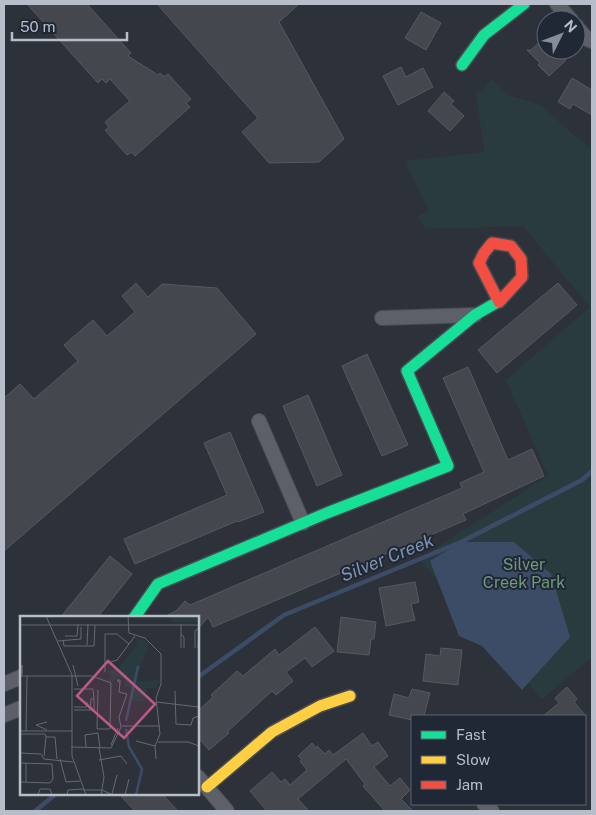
<svg xmlns="http://www.w3.org/2000/svg" width="596" height="815" viewBox="0 0 596 815" font-family="'Public Sans',sans-serif">
<style>
.green{fill:#2a3b40}
.water{fill:#3d4c66}
.lines{fill:none;stroke-linecap:round;stroke-linejoin:round}
.stream{stroke:#3d4c66;stroke-width:4.5}
.building{fill:#44474e;stroke:#555961}
.street-casing{stroke:#494c52;stroke-width:16}
.fast-casing{stroke:#494c52;stroke-width:14}
.slow-casing{stroke:#494c52;stroke-width:14}
.jam-casing{stroke:#494c52;stroke-width:14}
.street{stroke:#5d6068;stroke-width:14}
.fast{stroke:#16e098;stroke-width:11}
.slow{stroke:#ffcf43;stroke-width:11}
.jam{stroke:#f24e42;stroke-width:11}
.labels{text-anchor:middle;stroke-width:4;stroke-linejoin:round;paint-order:stroke}
.park-label{font-size:16px;fill:#709a7b;stroke:#202735}
.water-label{font-size:18px;font-style:italic;fill:#8092b0;stroke:#202735}
.inset-river{fill:none;stroke:#3d4c66;stroke-width:2.5}
.inset-road{fill:none;stroke:#646974;stroke-width:1}
.view{fill:#be5a87;fill-opacity:0.15;stroke:#be5a87;stroke-width:2.5}
.inset-edge{fill:none;stroke:#b7beca;stroke-width:2.5}
</style>
<rect width="100%" height="100%" fill="#2d313a"/>
<!-- green -->
<path class="green" d="M 492,79 L 508,95 L 541,105 L 578,139 L 592,149 L 592,657 L 542,699 L 419,559 L 548,476 L 506,380 L 590,307 L 523,226 L 426,229 L 417,217 L 429,210 L 405,161 L 484,152 L 476,92 L 482,91 Z"/>
<!-- water -->
<path class="water" d="M 461,542 L 514,542 L 551,574 L 570,637 L 522,690 L 482,646 L 459,636 L 430,561 Z"/>
<g class="lines">
<!-- stream -->
<path class="stream" d="M 198,677 L 284,615 L 461,542 L 582,480 L 592,471
M 35,811 L 56,794"/>
</g>
<!-- building -->
<path class="building" d="M 27,4 L 87,4 L 131,53 L 128,56 L 158,75 L 160,73 L 164,77 L 168,74 L 191,99 L 186,103 L 190,107 L 135,156 L 132,152 L 127,155 L 105,130 L 109,127 L 105,122 L 130,101 L 110,79 L 106,83 L 102,79 L 98,83 Z
M 157,4 L 299,4 L 279,22 L 344,139 L 319,162 L 269,163 L 242,132 L 258,118 Z
M 421,12 L 441,23 L 426,50 L 405,38 Z
M 546,36 L 546,50 L 556,50 L 566,60 L 549,76 L 538,65 L 540,63 L 527,50 L 531,50 Z
M 401,67 L 406,77 L 423,68 L 433,87 L 398,105 L 383,76 Z
M 572,78 L 592,90 L 592,115 L 573,104 L 570,109 L 558,102 Z
M 444,92 L 454,101 L 451,104 L 464,116 L 450,131 L 428,111 Z
M 136,283 L 148,297 L 162,284 L 217,288 L 256,334 L 4,551 L 4,398 L 20,384 L 34,399 L 78,361 L 64,345 L 93,320 L 107,336 L 135,312 L 122,296 Z
M 558,283 L 577,305 L 497,373 L 478,350 Z
M 367,354 L 408,445 L 382,456 L 342,366 Z
M 468,367 L 508,460 L 532,449 L 544,476 L 463,514 L 466,520 L 213,627 L 208,617 L 198,629 L 198,618 L 162,618 L 176,611 L 185,601 L 190,605 L 462,488 L 460,483 L 484,472 L 443,378 Z
M 308,395 L 342,475 L 317,486 L 283,406 Z
M 230,432 L 264,512 L 238,522 L 237,521 L 135,564 L 124,539 L 227,495 L 204,443 Z
M 110,556 L 132,574 L 97,618 L 60,618 Z
M 415,582 L 419,602 L 411,604 L 415,620 L 386,626 L 379,588 Z
M 341,617 L 376,622 L 374,639 L 371,639 L 369,655 L 337,652 Z
M 315,627 L 334,651 L 312,667 L 305,658 L 286,672 L 293,681 L 276,695 L 272,691 L 227,732 L 229,733 L 209,750 L 198,737 L 198,711 L 213,697 L 211,695 L 237,671 L 243,676 L 275,649 L 279,655 Z
M 441,648 L 462,650 L 458,685 L 423,681 L 426,654 L 440,656 Z
M 567,687 L 577,699 L 574,702 L 586,716 L 543,716 L 559,703 L 555,698 Z
M 412,689 L 430,693 L 424,716 L 412,716 L 412,720 L 389,715 L 394,694 L 409,698 Z
M 363,733 L 372,746 L 378,742 L 388,756 L 374,767 L 390,786 L 400,778 L 410,790 L 401,799 L 413,811 L 385,811 L 363,786 L 365,784 L 346,759 L 298,799 L 309,811 L 267,811 L 250,791 L 272,772 L 281,782 L 285,779 L 290,785 L 307,770 L 300,761 L 302,759 L 298,756 L 312,743 L 316,748 L 317,746 L 325,754 L 329,750 L 333,755 Z
M 119,794 L 162,794 L 178,811 L 135,811 Z"/>
<g class="lines">
<defs>
<path id="street" d="M 557,4 L 571,20
M 576,26 L 587,39 L 592,41
M 382,318 L 475,315
M 259,421 L 303,523
M 4,684 L 21,677
M 4,715 L 21,708
M 198,777 L 227,811
M 484,804 L 492,811"/>
<path id="fast" d="M 462,65 L 484,35 L 524,4
M 134,618 L 158,584 L 327,513 L 448,466 L 407,371 L 475,315 L 501,300"/>
<path id="slow" d="M 207,787 L 272,732 L 320,706 L 350,696"/>
<path id="jam" d="M 499,302 L 479,263 L 484,253 L 492,243 L 511,246 L 521,259 L 522,277 L 501,300"/>
</defs>
<!-- street casing -->
<use href="#street" class="street-casing"/>
<!-- fast casing -->
<use href="#fast" class="fast-casing"/>
<!-- slow casing -->
<use href="#slow" class="slow-casing"/>
<!-- jam casing -->
<use href="#jam" class="jam-casing"/>
<!-- street -->
<use href="#street" class="street"/>
<!-- fast -->
<use href="#fast" class="fast"/>
<!-- slow -->
<use href="#slow" class="slow"/>
<!-- jam -->
<use href="#jam" class="jam"/>
</g>
<g class="labels">
<!-- park labels -->
<g class="park-label">
<text x="524" y="570">Silver<tspan x="524" dy="18">Creek Park</tspan></text>
</g>
<!-- water labels -->
<g class="water-label">
<text transform="translate(387 558) rotate(-22)" y="6">Silver Creek</text>
</g>
</g>
<!-- overview -->
<g transform="translate(20 616)">
<rect width="179" height="179" fill="#2d313a"/>
<path d="M 150,0 L 179,0 L 179,6 L 152,6 ZM 117,21 L 129,27 L 118,58 L 119,66 L 140,63 L 137,72 L 126,72 L 126,85 L 111,85 L 113,73 L 105,70 L 105,62 L 97,61 L 92,67 L 87,65 L 91,60 L 87,55 L 99,52 L 117,29 Z" fill="#2a3b40"/>
<path class="inset-river" d="M 106,105 L 118,50M 106,113 L 109,131 L 122,153 L 116,179"/>
<path class="inset-road" d="M 26,0 L 52,59 L 52,140 L 66,179M 108,0 L 109,17 L 125,22 L 141,38 L 141,68 L 136,82 L 140,118 L 135,130 L 136,143M 0,9 L 179,9M 161,18 L 164,21 L 164,32M 45,20 L 57,20 L 58,8M 43,24 L 44,30 L 74,30 L 75,9M 38,25 L 61,23 L 61,11M 67,29 L 68,8M 161,32 L 161,8M 175,32 L 175,15 L 179,12M 178,32 L 179,9M 84,48 L 97,44 L 115,20M 53,49 L 58,70M 85,56 L 85,18 L 97,18 L 109,28M 2,58 L 2,49 L 2,60M 0,60 L 72,60 L 91,67 L 90,113 L 77,113 L 78,74M 100,67 L 97,64 L 100,64 L 100,67 L 99,76 L 107,78 L 99,101 L 101,111M 54,73 L 73,73 L 74,83M 155,75 L 156,108 L 171,109 L 173,102 L 179,100M 136,86 L 179,91M 54,91 L 67,91 L 67,86M 54,94 L 72,94M 70,94 L 71,83 L 74,83 L 74,94M 102,110 L 140,110M 27,114 L 16,109 L 27,106M 0,115 L 52,115M 6,115 L 7,60M 0,118 L 25,118 L 26,121M 116,125 L 135,130M 138,126 L 168,126 L 179,130M 91,129 L 98,112M 51,131 L 91,132 L 101,111M 66,131 L 65,119 L 78,117 L 80,132M 79,132 L 84,161 L 81,179M 0,137 L 21,138 L 24,143 L 53,146M 24,140 L 26,121 L 35,121 L 37,143M 40,143 L 46,166 L 60,165M 79,144 L 101,140 L 107,148M 0,147 L 32,148 L 33,163 L 30,167 L 0,166M 6,166 L 6,147M 63,174 L 82,174 L 93,179M 92,178 L 97,159M 18,179 L 20,173 L 30,173 L 32,179M 47,179 L 48,174 L 63,173M 105,179 L 109,163"/>
<path class="view" d="M 88,45 L 135,88 L 104,122 L 57,80 Z"/>
<rect width="179" height="179" class="inset-edge"/>
</g>
<!-- border -->
<rect width="596" height="815" fill="none" stroke="#b7beca" stroke-width="10"/>
<!-- legend -->
<rect x="411" y="715" width="175" height="90" fill="#202735" stroke="#5c6371"/>
<rect x="421" y="731" width="25" height="8" fill="#16e098" stroke="#5c6371"/>
<text x="456" y="740" font-size="15" fill="#b7beca">Fast</text>
<rect x="421" y="756" width="25" height="8" fill="#ffcf43" stroke="#5c6371"/>
<text x="456" y="765" font-size="15" fill="#b7beca">Slow</text>
<rect x="421" y="781" width="25" height="8" fill="#f24e42" stroke="#5c6371"/>
<text x="456" y="790" font-size="15" fill="#b7beca">Jam</text>
<!-- north arrow -->
<g transform="translate(561 35) rotate(48)"><circle r="24" fill="#202735" stroke="#5c6371"/>
<path d="M0-4L9 19L0 12L-9 19Z" fill="#878d98"/>
<text y="-8" font-size="14" font-weight="bold" text-anchor="middle" fill="#b7beca">N</text>
</g>
<!-- scale -->
<path d="M12 32v8h115v-8" fill="none" stroke="#b7beca" stroke-width="2.5"/>
<text x="20" y="32" font-size="15" fill="#b7beca" stroke="#202735" stroke-width="4" paint-order="stroke">50 m</text>
</svg>
